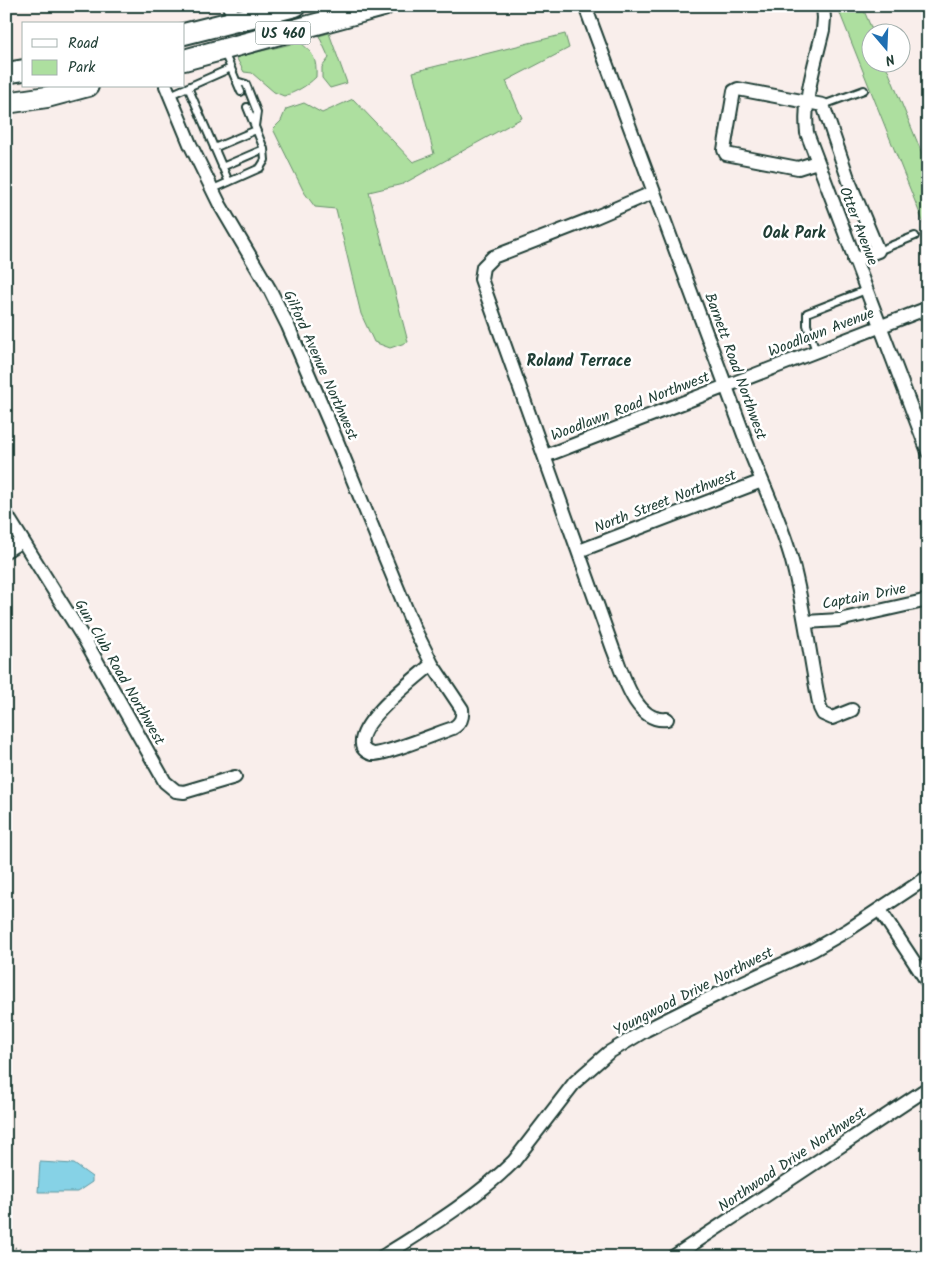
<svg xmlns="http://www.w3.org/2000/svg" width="934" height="1263" viewBox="0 0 934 1263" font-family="Kalam,sans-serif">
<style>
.green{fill:#addf9f;stroke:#668e6a}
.water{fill:#86d2e6;stroke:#5d969f}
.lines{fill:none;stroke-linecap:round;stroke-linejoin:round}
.lane-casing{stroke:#1f3d34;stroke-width:10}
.street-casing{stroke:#1f3d34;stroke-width:16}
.primary-casing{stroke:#1f3d34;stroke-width:24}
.path{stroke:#1f3d34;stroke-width:2;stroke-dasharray:1 4;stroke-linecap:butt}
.lane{stroke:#fff;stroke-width:6}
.street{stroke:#fff;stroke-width:12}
.primary{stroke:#fff;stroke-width:20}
.labels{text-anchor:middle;stroke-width:5;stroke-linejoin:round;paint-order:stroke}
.shield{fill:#fff;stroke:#627771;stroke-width:1}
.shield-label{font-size:14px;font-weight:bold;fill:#1f3d34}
.street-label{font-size:15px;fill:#1f3d34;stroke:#fff}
.neighbourhood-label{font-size:16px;font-weight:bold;fill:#1f3d34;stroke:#fff}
</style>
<rect width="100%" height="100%" fill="#f9eeeb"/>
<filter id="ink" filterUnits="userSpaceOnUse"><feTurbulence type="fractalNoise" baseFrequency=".02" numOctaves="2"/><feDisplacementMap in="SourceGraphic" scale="10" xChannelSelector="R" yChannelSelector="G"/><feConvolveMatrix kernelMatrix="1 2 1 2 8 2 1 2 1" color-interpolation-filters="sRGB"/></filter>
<g filter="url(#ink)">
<!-- green -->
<path class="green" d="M 837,6 L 862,6 L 873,32 L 872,32 L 872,62 L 885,63 L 928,168 L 928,234 Z
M 329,33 L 347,83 L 330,88 L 322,78 L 322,67 L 329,58 L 319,36 Z
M 565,34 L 569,48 L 506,81 L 522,118 L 403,184 L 369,192 L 408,342 L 390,348 L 374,342 L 361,314 L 336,209 L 315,207 L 304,192 L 273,129 L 281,121 L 286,109 L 304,103 L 322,113 L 353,99 L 413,162 L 434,154 L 413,72 Z
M 300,42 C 313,53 317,59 316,77 C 307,86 296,92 284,96 L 274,92 L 252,73 L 244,72 L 236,57 Z"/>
<!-- water -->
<path class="water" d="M 40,1162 L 74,1164 L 92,1177 L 92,1182 L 77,1192 L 38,1192 Z"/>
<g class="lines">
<defs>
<path id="lane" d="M 224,52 L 241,92
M 236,81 L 246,84 L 257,112 L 255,126
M 188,87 L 229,182
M 170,95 L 231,68
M 823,105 L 864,90
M 214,148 L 256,130
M 222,167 L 264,149
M 213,189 L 260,168 L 265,160 L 264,149 L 247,107
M 878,251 L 915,236
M 816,351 L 807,325 L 807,313 L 866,290"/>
<path id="street" d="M 229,6 L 235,21
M 585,6 L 751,454 C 765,489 782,524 792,561 C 805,610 810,659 820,708 L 823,714 L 832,718 L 852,710
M 823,6 L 824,18 L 823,30 C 815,64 803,98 807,133 L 928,452
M 166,86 L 190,144 L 220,205 L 270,290 L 288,326 L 330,424 L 414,628 L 432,664
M 817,162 L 798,168 L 726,154 L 724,150 L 734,91 L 738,89 L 823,105 L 849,181 L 878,251 L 854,260
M 654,192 L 591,219 L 493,257 L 483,267 L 481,279 L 613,649 C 622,671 635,724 667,719
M 545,456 L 928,308
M 6,514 L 86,642 L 165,782 L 176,791 L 184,792 L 235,777
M 6,551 L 22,541
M 579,551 L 762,481
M 806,622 L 839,620 L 928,600
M 432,664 L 462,709 C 463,718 461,723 453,728 C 438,733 385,755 372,754 C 369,753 365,751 363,748 C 352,726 417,677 432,664 Z
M 880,910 L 928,983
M 382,1257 C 428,1228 476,1199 514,1161 L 575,1082 L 608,1053 L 646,1030 L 722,992 L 813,950 L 848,930 L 928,877
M 673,1257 L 928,1088"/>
<path id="primary" d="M 184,34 L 295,6
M 184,60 L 383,6
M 6,73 L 24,70
M 6,103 L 47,97 L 88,86"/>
</defs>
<!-- lane casing -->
<use href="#lane" class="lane-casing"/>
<!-- street casing -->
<use href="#street" class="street-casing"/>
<!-- primary casing -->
<use href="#primary" class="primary-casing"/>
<!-- path -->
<path class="path" d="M 6,1243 L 12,1247 L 56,1257"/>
<!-- lane -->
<use href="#lane" class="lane"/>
<!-- street -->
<use href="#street" class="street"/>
<!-- primary -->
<use href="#primary" class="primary"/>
</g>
</g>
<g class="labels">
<!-- shield labels -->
<rect class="shield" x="255.5" y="21.5" width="55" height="23" rx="4"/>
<g class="shield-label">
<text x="283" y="38">US 460</text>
</g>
<!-- street labels -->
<g class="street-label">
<text transform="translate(859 226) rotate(69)" y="5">Otter Avenue</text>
<text transform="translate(821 332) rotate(-21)" y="5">Woodlawn Avenue</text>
<text transform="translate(321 365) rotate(66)" y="5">Gilford Avenue Northwest</text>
<text transform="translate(736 366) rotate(70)" y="5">Barnett Road Northwest</text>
<text transform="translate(630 406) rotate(-21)" y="5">Woodlawn Road Northwest</text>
<text transform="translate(665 501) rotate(-21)" y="5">North Street Northwest</text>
<text transform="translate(864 596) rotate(-11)" y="5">Captain Drive</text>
<text transform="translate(120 672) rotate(60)" y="5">Gun Club Road Northwest</text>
<text transform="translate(693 991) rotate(-27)" y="5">Youngwood Drive Northwest</text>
<text transform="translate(792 1159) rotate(-34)" y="5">Northwood Drive Northwest</text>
</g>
<!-- neighbourhood labels -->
<g class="neighbourhood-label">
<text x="794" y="238">Oak Park</text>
<text x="579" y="366">Roland Terrace</text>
</g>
</g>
<!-- margin -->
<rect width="934" height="1263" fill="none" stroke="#fff" stroke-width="25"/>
<rect x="12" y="12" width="909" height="1238" fill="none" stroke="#1f3d34" stroke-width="2" filter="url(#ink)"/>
<!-- legend -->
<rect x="22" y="22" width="162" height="65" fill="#ffffff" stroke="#a5b1ae"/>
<rect x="32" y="39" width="25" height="8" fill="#ffffff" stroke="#a5b1ae"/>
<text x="68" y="48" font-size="15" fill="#1f3d34">Road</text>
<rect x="32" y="60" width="25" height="15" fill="#addf9f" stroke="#a5b1ae"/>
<text x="68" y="72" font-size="15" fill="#1f3d34">Park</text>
<!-- north arrow -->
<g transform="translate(886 48) rotate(161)"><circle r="24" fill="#ffffff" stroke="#a5b1ae"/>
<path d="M0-4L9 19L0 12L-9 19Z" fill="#1f6fb2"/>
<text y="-8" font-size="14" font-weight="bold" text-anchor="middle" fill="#1f3d34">N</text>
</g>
</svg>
